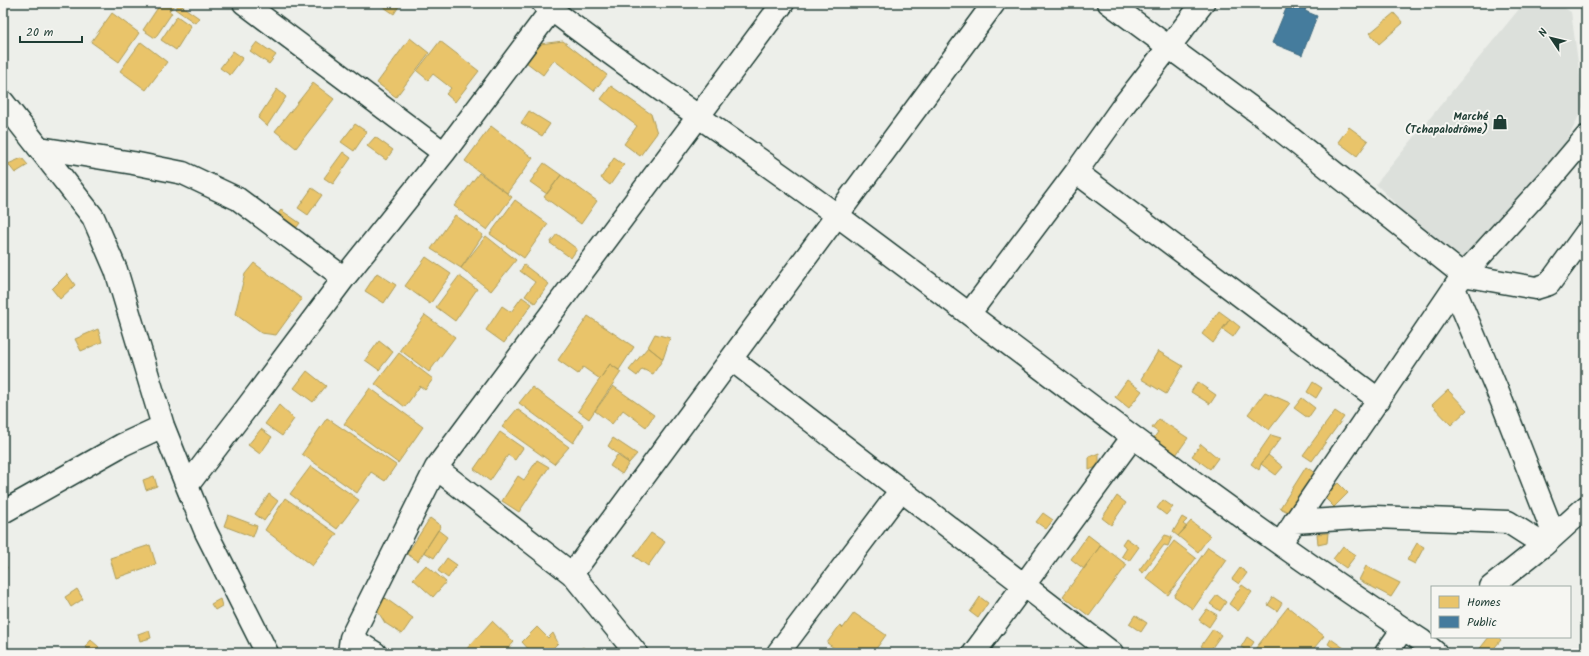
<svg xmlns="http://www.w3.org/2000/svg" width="1589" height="656" viewBox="0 0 1589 656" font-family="Kalam,sans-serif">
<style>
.built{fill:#dce0db}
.homes{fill:#e9c46a;stroke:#ac9c5a}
.public{fill:#457b9d;stroke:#3a687e}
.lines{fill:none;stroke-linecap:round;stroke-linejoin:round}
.minor-casing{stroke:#1f3d34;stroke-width:25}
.minor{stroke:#f6f6f2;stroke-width:22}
.labels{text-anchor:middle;stroke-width:4;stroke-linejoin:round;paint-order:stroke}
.poi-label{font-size:11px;font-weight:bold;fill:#1f3d34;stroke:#f6f6f2;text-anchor:end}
</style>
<rect width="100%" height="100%" fill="#edefea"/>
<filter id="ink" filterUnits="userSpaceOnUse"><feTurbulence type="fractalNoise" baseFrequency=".025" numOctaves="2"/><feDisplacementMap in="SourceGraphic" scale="8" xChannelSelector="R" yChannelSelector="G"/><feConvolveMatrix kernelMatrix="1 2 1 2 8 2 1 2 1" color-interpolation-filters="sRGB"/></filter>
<g filter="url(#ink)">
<!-- built -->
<path class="built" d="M 1524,3 L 1556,3 L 1571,12 L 1584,105 L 1566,143 L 1491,244 L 1463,262 L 1422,231 L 1376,184 Z"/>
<!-- homes -->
<path class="homes" d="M 161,3 L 175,4 L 169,11 L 172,13 L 155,38 L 143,30 Z
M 378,3 L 401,3 L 394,14 Z
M 179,4 L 199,18 L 195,23 L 175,9 Z
M 112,13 L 139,33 L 119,62 L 91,42 Z
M 1394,13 L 1403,23 L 1379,44 L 1370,33 Z
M 177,16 L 191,26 L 176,50 L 161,40 Z
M 410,38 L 429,53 L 396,97 L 377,83 Z
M 440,41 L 479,71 L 455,102 L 446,94 L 451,88 L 433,74 L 428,80 L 417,71 Z
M 563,41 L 607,75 L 594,91 L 554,60 L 543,75 L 526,62 L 540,44 Z
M 141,42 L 167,62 L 146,90 L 120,71 Z
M 257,42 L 276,55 L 269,64 L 250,51 Z
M 233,51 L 243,58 L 230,75 L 220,68 Z
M 313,83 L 334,99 L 296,148 L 275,131 Z
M 611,86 L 651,114 L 657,133 L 640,156 L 624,144 L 637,126 L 601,99 Z
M 277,89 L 286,97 L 267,126 L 258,118 Z
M 529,111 L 550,124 L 542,136 L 521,123 Z
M 355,124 L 367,132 L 354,151 L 341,142 Z
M 491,126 L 533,158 L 507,193 L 465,161 Z
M 1349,127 L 1368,141 L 1357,156 L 1338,142 Z
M 375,137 L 393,150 L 386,160 L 367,146 Z
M 343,152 L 351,158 L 333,184 L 324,178 Z
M 22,158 L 28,165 L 15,173 L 8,164 Z
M 614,158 L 624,165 L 610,185 L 601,178 Z
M 544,163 L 561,175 L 547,194 L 530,182 Z
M 479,173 L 512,197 L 487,230 L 454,206 Z
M 561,175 L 597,201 L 581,224 L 544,197 Z
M 312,188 L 322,195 L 308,215 L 298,208 Z
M 515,200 L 548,224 L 524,258 L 490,234 Z
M 281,210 L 300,223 L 293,232 L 274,219 Z
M 455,215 L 483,235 L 461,268 L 431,249 Z
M 557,234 L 577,249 L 571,258 L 550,243 Z
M 486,236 L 516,260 L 491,291 L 461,268 Z
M 426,257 L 451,274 L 430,304 L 405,286 Z
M 254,263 L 302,299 L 276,335 L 261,333 L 235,314 L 245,274 Z
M 524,265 L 549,284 L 535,303 L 525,296 L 535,282 L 520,271 Z
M 377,273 L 396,285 L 384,303 L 365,291 Z
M 67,274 L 75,285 L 60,299 L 52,289 Z
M 459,276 L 477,289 L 455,321 L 436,307 Z
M 522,297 L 532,304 L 504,343 L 486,330 L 502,306 L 511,312 Z
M 1219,311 L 1230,319 L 1213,343 L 1202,334 Z
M 425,315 L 455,337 L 429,372 L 400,350 Z
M 588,316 L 634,347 L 619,370 L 610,364 L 600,379 L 583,367 L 578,374 L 558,360 Z
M 1230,319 L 1240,327 L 1233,337 L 1222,329 Z
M 98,329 L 102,342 L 81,351 L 75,339 Z
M 655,334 L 670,338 L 663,359 L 648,347 Z
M 379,341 L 393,352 L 379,370 L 365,360 Z
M 648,347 L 663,359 L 653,374 L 642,369 L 637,376 L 629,370 Z
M 1158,351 L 1183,366 L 1166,394 L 1141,379 Z
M 399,353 L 433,379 L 425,390 L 420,386 L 405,407 L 375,384 Z
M 610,364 L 621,372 L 589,419 L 578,411 Z
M 307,371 L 326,386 L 313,402 L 294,388 Z
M 1127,380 L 1142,391 L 1129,408 L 1115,397 Z
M 1197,382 L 1216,395 L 1210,404 L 1191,392 Z
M 1313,382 L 1322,388 L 1316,398 L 1307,392 Z
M 613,386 L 654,415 L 646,427 L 623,410 L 612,424 L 595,411 Z
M 532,387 L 584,425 L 573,443 L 519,403 Z
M 370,388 L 423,427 L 398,463 L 344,424 Z
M 1448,390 L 1467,410 L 1451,425 L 1432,405 Z
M 1265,392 L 1290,403 L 1269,430 L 1248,414 Z
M 1302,398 L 1315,408 L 1308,418 L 1294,408 Z
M 279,405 L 294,419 L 282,436 L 265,424 Z
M 517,409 L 569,447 L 554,464 L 502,427 Z
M 1335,411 L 1344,417 L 1312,461 L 1303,455 Z
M 327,418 L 396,465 L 385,481 L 371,472 L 357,493 L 302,454 Z
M 1159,419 L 1188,438 L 1176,455 L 1153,439 L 1158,432 L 1152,428 Z
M 261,429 L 272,437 L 260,454 L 248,445 Z
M 500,432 L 523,448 L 515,460 L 508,455 L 490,481 L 474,469 Z
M 1271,435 L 1281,438 L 1261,464 L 1259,470 L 1251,464 Z
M 613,438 L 637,454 L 629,463 L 608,446 Z
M 1201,444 L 1218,458 L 1210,469 L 1192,456 Z
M 1099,453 L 1099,466 L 1089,470 L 1089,457 Z
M 617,455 L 629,463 L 622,474 L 610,466 Z
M 1268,455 L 1283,467 L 1276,475 L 1261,464 Z
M 537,460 L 549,467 L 519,512 L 502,501 L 518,476 L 524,480 Z
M 311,466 L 359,500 L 337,529 L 290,494 Z
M 1306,467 L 1315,473 L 1290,513 L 1280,508 Z
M 154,476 L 157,486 L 146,490 L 143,480 Z
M 1338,483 L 1348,493 L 1334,507 L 1324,497 Z
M 269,494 L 278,501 L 264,521 L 255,514 Z
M 1117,496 L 1126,503 L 1111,525 L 1102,518 Z
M 285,498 L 337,534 L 312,566 L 265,530 Z
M 1163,500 L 1173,507 L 1166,515 L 1157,508 Z
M 1043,513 L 1053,520 L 1046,529 L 1036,522 Z
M 228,515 L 257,526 L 253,537 L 224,526 Z
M 1182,517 L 1187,520 L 1183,524 L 1187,527 L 1178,536 L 1173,532 Z
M 430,518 L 441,526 L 418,561 L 407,554 Z
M 1191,521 L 1210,536 L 1198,552 L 1178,536 Z
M 438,530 L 447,537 L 434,558 L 424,552 Z
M 651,533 L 665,542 L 648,566 L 634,556 Z
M 1328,533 L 1327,543 L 1318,545 L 1317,534 Z
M 1088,535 L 1101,545 L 1084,569 L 1071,559 Z
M 1165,535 L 1172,537 L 1168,546 L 1164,545 L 1143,573 L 1139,570 Z
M 1126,538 L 1139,547 L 1129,561 L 1122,556 L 1127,548 L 1122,544 Z
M 1174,541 L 1196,558 L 1168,595 L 1146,578 Z
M 1417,543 L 1424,547 L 1415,564 L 1407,560 Z
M 150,545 L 156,564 L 116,578 L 110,558 Z
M 1101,545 L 1127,565 L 1089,616 L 1063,596 Z
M 1343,546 L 1356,555 L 1346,568 L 1333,559 Z
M 1208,547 L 1227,560 L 1193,609 L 1174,596 Z
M 447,558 L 457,565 L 448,578 L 438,571 Z
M 3,565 L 7,567 L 3,577 Z
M 426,565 L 446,582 L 433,597 L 413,579 Z
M 1366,566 L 1400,583 L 1391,597 L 1359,580 Z
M 1240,568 L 1247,573 L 1239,584 L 1232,579 Z
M 1242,585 L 1252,592 L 1238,611 L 1229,604 Z
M 77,589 L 83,599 L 71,607 L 65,597 Z
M 378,593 L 413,618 L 402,634 L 385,623 L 372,602 Z
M 1217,595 L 1226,602 L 1220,611 L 1210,604 Z
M 980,597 L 988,603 L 978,618 L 970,612 Z
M 1273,597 L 1282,603 L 1277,611 L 1268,605 Z
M 220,599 L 222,606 L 215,610 L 211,604 Z
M 1288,607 L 1324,636 L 1310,653 L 1252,653 Z
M 1207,609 L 1217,615 L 1209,627 L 1199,620 Z
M 854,613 L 886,635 L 873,653 L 841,653 L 827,643 L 840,625 L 843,628 Z
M 1135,615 L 1147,623 L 1141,632 L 1129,624 Z
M 492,621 L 514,642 L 504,653 L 463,653 Z
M 537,627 L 548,638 L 553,633 L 558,643 L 548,653 L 532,653 L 522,642 Z
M 1213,629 L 1221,635 L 1209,652 L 1201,646 Z
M 149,630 L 151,638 L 140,641 L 138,634 Z
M 1247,637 L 1254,642 L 1248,651 L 1241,647 Z
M 1489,637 L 1498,637 L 1501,640 L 1490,653 L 1481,653 L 1478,651 Z
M 1331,639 L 1351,653 L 1340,653 L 1328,644 Z
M 91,640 L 99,647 L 94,653 L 85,647 Z
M 583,647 L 587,653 L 576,653 Z"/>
<!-- public -->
<path class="public" d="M 1298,3 L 1308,3 L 1305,11 L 1317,16 L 1302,55 L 1272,43 L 1288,4 L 1297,7 Z"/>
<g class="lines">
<defs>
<path id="minor" d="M 244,3 L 444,153
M 543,3 C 645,82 754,153 857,230 C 1044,369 1227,513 1422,641 L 1436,653
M 1109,3 L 1268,120 L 1463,275 L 1536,288 L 1549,284 L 1586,233
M 3,102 L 93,217 L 116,270 L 163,426 L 187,486 L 206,532 L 267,653
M 40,148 L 133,163 L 183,173 L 238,199 L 344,278
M 1076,172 L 1379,400
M 1454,288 L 1502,402 L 1554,535
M 969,314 L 1076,172 L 1123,106 L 1203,3
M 731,359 L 1112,653
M 436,468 L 572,574 L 636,653
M 187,486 L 245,410 L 344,278 L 444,153 L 552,9
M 3,512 L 122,445 L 163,426
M 1294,522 L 1374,517 L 1508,522 L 1544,545
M 1280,544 L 1463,275 L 1553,176 L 1586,137
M 572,574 L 994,3
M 1491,587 L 1544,545 L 1586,507
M 351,638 L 375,653
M 349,653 L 351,638 L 436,468 L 783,3
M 778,653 L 901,490
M 974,653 L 1132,438
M 1386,653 L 1403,629"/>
</defs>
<!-- minor casing -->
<use href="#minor" class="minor-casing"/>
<!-- minor -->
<use href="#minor" class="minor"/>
</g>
</g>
<!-- icons -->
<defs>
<symbol id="shop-bare" viewBox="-9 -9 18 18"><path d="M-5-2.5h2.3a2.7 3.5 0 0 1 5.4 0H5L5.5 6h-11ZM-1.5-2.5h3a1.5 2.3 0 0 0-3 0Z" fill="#1f3d34" stroke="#f6f6f2" stroke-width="2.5" paint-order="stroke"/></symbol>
</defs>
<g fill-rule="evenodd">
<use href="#shop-bare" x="1489" y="111" width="22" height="22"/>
</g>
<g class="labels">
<!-- poi labels -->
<g class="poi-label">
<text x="1488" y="120">Marché<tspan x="1488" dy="13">(Tchapalodrôme)</tspan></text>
</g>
</g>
<!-- margin -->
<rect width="1589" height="656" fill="none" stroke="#f6f6f2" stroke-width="16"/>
<rect x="8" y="8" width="1573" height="640" fill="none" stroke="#1f3d34" stroke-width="1.5" filter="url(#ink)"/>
<!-- legend -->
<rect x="1431" y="586" width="140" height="52" fill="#f6f6f2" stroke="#a0aca6"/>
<rect x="1439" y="596" width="20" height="12" fill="#e9c46a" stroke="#a0aca6"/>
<text x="1467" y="606" font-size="12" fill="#1f3d34">Homes</text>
<rect x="1439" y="616" width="20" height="12" fill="#457b9d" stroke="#a0aca6"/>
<text x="1467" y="626" font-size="12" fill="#1f3d34">Public</text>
<!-- north arrow -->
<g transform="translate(1551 38) rotate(305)" stroke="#f6f6f2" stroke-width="3" paint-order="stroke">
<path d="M0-3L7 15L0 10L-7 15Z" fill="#1f3d34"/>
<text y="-6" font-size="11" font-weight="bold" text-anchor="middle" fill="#1f3d34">N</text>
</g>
<!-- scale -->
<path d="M20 36v6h62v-6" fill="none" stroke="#1f3d34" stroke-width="2"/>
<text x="26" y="36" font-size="12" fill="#1f3d34" stroke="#f6f6f2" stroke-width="3" paint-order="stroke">20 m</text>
</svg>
